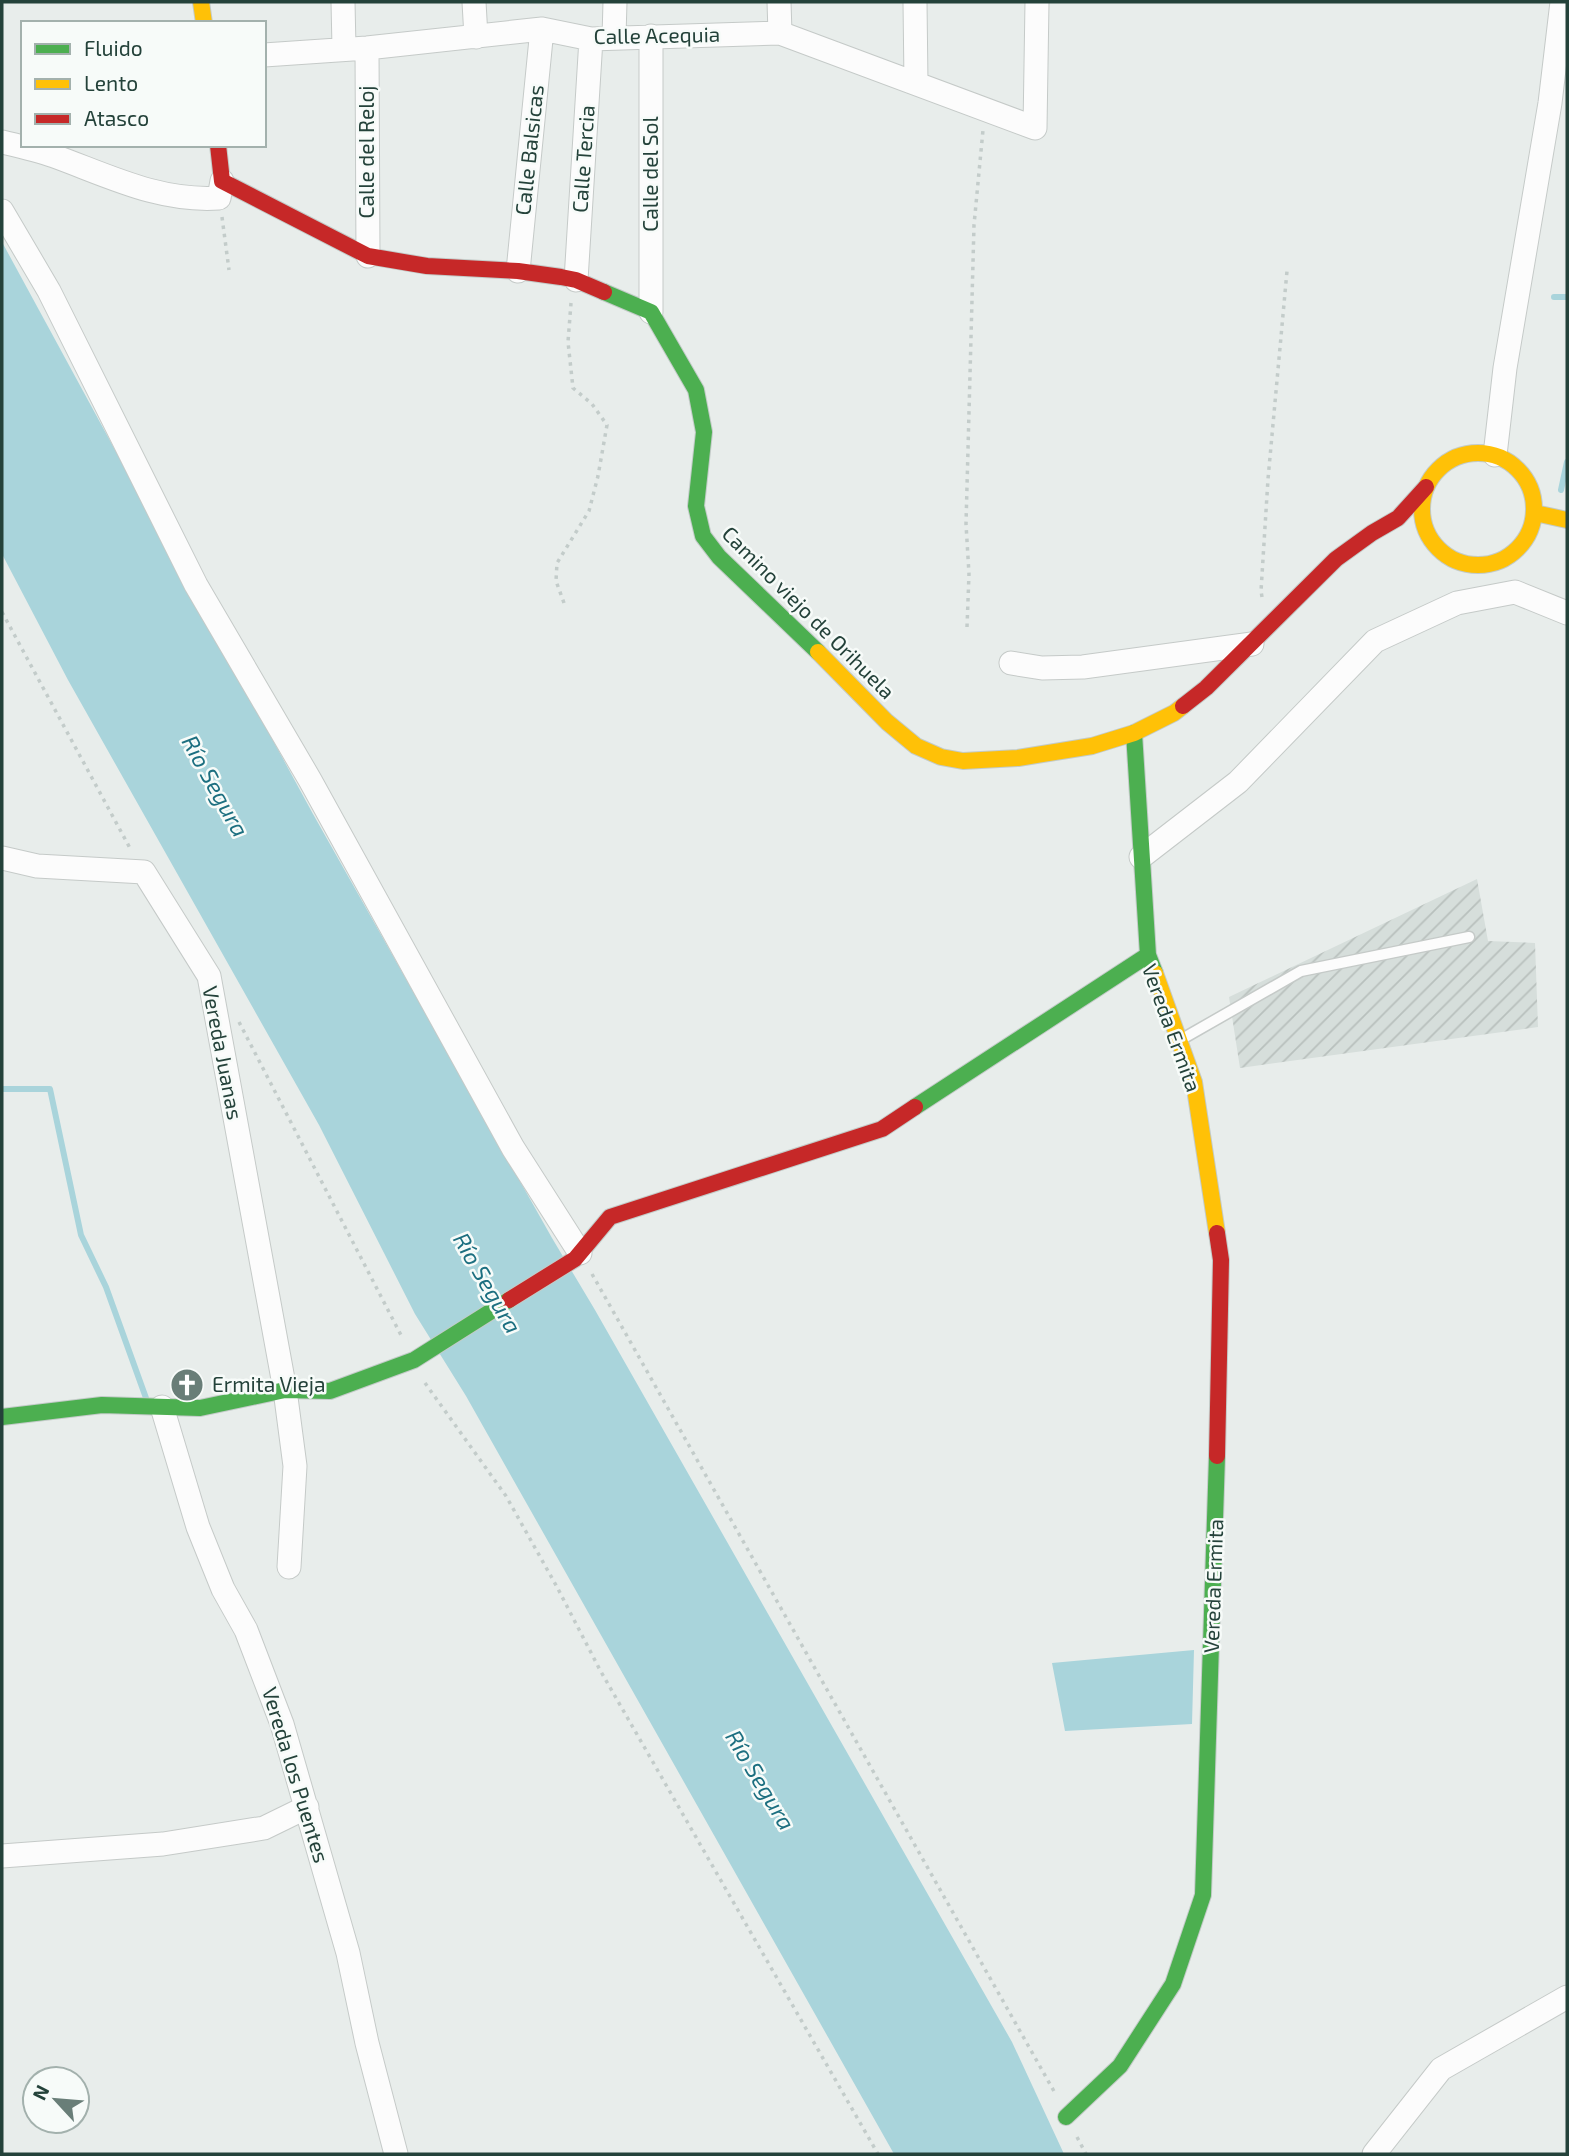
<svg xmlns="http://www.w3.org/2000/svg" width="1569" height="2156" viewBox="0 0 1569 2156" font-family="'Exo 2',sans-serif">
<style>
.industrial{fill:url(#industrial-furrows)}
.water{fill:#a9d4db}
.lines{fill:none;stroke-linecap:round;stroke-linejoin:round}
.stream{stroke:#a9d4db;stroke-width:6}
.lane-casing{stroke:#c5cac8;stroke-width:13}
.street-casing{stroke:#c5cac8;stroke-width:25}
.fast-casing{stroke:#c3cbc8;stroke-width:18}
.slow-casing{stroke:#c3cbc8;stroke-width:18}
.jam-casing{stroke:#c3cbc8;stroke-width:18}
.path{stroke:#c3ccca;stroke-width:3.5;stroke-dasharray:3.5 5;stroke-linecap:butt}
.lane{stroke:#fcfcfc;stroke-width:10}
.street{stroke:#fcfcfc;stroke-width:23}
.fast{stroke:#4caf50;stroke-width:16}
.slow{stroke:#ffc107;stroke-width:16}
.jam{stroke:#c62828;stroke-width:16}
.labels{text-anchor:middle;stroke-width:5;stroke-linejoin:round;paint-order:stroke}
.street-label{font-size:21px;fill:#24423a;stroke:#f7fbf9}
.poi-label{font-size:21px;fill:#24423a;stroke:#f7fbf9;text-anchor:start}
.water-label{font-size:23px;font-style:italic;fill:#1c6f80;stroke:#f7fbf9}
</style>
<defs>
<pattern id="industrial-furrows" width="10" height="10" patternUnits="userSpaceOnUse" patternTransform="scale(1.75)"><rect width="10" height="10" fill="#d6dedb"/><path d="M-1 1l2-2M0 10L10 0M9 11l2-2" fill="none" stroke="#b8c0bd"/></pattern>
</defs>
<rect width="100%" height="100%" fill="#e8edeb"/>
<!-- industrial -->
<path class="industrial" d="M 1477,879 L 1488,941 L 1535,943 L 1538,1027 L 1240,1068 L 1229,997 Z"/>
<!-- water -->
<path class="water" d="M 2,242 L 313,814 L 552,1238 L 595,1310 L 1012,2042 L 1064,2154 L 894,2154 L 466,1396 L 415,1314 L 319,1125 L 68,680 L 2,554 Z
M 1194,1650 L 1192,1724 L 1065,1731 L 1052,1663 Z"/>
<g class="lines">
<!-- stream -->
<path class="stream" d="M 1554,297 L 1567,297
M 1561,490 L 1567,462
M 2,1089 L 50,1089 L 81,1235 L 106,1287 L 146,1398"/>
<defs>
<path id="lane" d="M 1182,1039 L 1301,971 L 1469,937"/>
<path id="street" d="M 343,2 L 344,48
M 474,2 L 476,37
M 779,2 L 780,33
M 915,2 L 916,83
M 614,37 L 615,2
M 367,48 L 368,256
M 264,55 L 367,48 L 542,29 L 591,39 L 780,33 L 1035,128 L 1037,2
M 2,142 C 19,146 37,150 54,156 C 109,176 159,202 219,198 L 222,181
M 2,211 L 49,291 L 196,585 L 310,780 L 513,1148 L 580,1253
M 518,271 L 542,29
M 576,280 L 591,39
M 651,312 L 651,36
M 1495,455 L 1505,368 L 1550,103 L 1562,2
M 1011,663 L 1042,668 L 1083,667 L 1252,644
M 1141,857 L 1238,782 L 1375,641 L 1457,603 L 1515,592 L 1567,613
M 2,858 L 37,866 L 144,872 L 209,976 L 285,1390 L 295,1466 L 289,1567
M 162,1407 L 198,1527 L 223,1589 L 246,1630 L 282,1724 L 348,1953 L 367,2043 L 396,2154
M 2,1856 L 163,1844 L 264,1828 L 307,1807
M 1374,2154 L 1441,2069 L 1567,1997"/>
<path id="fast" d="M 604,292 L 651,312 L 696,390 L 704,432 L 696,506 L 703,536 L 719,557 L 818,652
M 1134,733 L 1148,955 L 1155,973
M 915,1107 L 1148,955
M 2,1417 L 102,1405 L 200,1408 L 285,1390 L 330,1391 L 414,1360 L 509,1300
M 1066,2117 L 1120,2066 L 1173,1984 L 1203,1895 L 1217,1456"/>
<path id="slow" d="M 201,2 L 204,23
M1422 509a56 56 0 1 1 112 0a56 56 0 1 1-112 0Z
M 1535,513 L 1567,520
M 818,652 L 887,722 L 916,746 L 941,757 L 963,761 L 1018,758 L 1092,746 L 1134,733 L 1174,713 L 1183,706
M 1155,973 L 1194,1082 L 1217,1233"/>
<path id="jam" d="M 218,145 L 222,181 L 368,256 L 427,266 L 518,271 L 561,277 L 576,280 L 604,292
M 1183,706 L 1206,688 L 1336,559 L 1372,533 L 1398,518 L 1426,487
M 1217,1233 L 1221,1260 L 1217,1456
M 509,1300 L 575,1259 L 610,1217 L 882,1129 L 915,1107"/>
</defs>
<!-- lane casing -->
<use href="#lane" class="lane-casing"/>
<!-- street casing -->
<use href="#street" class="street-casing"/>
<!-- fast casing -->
<use href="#fast" class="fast-casing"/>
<!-- slow casing -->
<use href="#slow" class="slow-casing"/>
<!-- jam casing -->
<use href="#jam" class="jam-casing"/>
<!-- path -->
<path class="path" d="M 222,217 L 229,270
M 1262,597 L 1261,591 L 1268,479 L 1287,271
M 564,603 L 556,581 L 557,563 L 589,511 L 598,476 L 607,425 L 592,404 L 573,388 L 568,342 L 571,303
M 2,612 L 131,850
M 967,627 L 969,574 L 966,524 L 974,225 L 983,130
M 239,1022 L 403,1339
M 592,1274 L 1055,2093
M 425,1383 L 506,1496 L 557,1587 L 600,1670 L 878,2154
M 1077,2137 L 1086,2154"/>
<!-- lane -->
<use href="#lane" class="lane"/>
<!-- street -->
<use href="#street" class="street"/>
<!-- fast -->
<use href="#fast" class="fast"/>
<!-- slow -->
<use href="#slow" class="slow"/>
<!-- jam -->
<use href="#jam" class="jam"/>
</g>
<!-- icons -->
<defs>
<symbol id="church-disc" viewBox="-11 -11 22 22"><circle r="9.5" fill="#697e78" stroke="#f7fbf9"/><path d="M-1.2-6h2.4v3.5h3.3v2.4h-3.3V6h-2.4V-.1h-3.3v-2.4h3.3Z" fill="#fff"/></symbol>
</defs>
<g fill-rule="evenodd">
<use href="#church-disc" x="168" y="1366" width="38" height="38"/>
</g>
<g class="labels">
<!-- street labels -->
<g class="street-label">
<text transform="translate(657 36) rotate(-1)" y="7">Calle Acequia</text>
<text transform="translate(530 150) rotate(-84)" y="7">Calle Balsicas</text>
<text transform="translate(367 152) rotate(-90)" y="7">Calle del Reloj</text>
<text transform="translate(584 159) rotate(-86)" y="7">Calle Tercia</text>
<text transform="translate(651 174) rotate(-90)" y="7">Calle del Sol</text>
<text transform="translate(808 613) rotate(45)" y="7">Camino viejo de Orihuela</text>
<text transform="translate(1171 1028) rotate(70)" y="7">Vereda Ermita</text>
<text transform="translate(222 1053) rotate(79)" y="7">Vereda Juanas</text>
<text transform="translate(1214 1586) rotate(-88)" y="7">Vereda Ermita</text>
<text transform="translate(295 1775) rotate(73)" y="7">Vereda los Puentes</text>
</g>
<!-- poi labels -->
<g class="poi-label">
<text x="212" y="1392">Ermita Vieja</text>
</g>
<!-- water labels -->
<g class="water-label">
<text transform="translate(215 786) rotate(61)" y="8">Río Segura</text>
<text transform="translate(487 1283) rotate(60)" y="8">Río Segura</text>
<text transform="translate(760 1780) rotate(59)" y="8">Río Segura</text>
</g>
</g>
<!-- border -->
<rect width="1569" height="2156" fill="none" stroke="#24423a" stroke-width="7"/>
<!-- legend -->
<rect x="21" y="21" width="245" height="126" fill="#f7fbf9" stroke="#a3b1ad" stroke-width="2"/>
<rect x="35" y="44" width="35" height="10" fill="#4caf50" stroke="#a3b1ad" stroke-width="2"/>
<text x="84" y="56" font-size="21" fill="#24423a">Fluido</text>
<rect x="35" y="79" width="35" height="10" fill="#ffc107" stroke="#a3b1ad" stroke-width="2"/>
<text x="84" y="91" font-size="21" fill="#24423a">Lento</text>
<rect x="35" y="114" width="35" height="10" fill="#c62828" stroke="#a3b1ad" stroke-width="2"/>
<text x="84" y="126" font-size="21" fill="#24423a">Atasco</text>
<!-- north arrow -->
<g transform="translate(56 2100) rotate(296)"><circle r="33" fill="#f7fbf9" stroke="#a3b1ad" stroke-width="2"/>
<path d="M0-5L12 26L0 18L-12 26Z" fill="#697e78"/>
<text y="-10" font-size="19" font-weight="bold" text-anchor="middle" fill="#24423a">N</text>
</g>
</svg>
